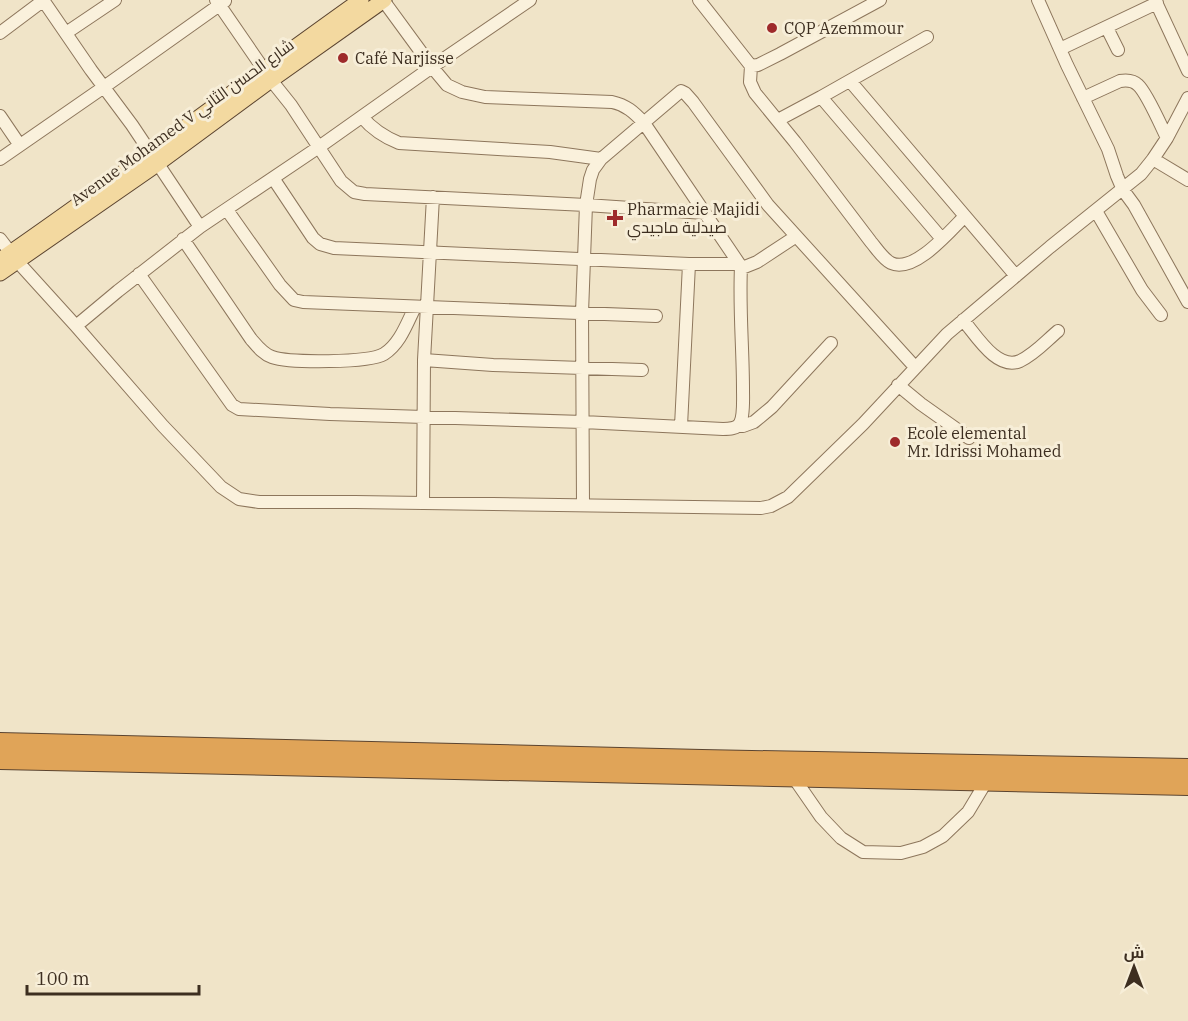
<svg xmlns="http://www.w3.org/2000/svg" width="1188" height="1021" viewBox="0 0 1188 1021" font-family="'IBM Plex Serif',Cairo,serif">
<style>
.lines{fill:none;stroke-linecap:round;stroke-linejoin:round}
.minor-casing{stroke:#8d765c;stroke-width:14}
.major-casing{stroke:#5b4430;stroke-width:17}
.highway-casing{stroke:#5b4430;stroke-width:20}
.minor{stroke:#faf1dc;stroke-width:12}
.major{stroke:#f3d9a0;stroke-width:15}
.highway{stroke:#e0a458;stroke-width:18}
.poi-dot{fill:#9e2a2b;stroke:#f7eed8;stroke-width:2}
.labels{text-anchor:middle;stroke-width:6;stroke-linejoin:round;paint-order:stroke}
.poi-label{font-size:16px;fill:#3d2e20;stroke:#f7eed8;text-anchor:start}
.street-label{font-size:16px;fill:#3d2e20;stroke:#f7eed8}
</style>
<rect width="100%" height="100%" fill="#f0e4c8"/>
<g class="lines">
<defs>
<path id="minor" d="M 43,0 L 91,70 L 132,125 L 200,227
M 216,0 L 271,80 L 291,105 L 341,181 L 354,192 L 365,194 L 586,205 L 705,213
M 383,0 L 432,67 L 447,85 L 462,92 L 485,97 L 612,102 C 626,105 634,112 644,123 L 742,268 L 757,262 L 795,237
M 699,0 L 751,66 L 750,82 L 755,93 L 795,142 L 871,242 C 877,249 883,259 891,263 C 914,274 950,231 965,216
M 1038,0 L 1067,65 L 1108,149 L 1117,176 L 1123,190 L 1134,205 L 1188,302
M 1155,0 L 1188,71
M 1107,28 L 1118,50
M 0,33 L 44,0
M 66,33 L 115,0
M 1060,49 L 1157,3
M 751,66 L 758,65 L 780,54 L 880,0
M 850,81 L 1016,276
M 821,97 L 942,239
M 1083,98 L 1120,81 C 1126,80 1133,80 1138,85 C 1147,93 1161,126 1167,138
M 0,116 L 19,144
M 362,117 C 373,130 384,137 399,143 L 550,152 L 601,159
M 778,120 L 821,97 L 927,37
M 0,159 L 104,87 L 225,1
M 1153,159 L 1188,180
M 273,178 L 313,238 L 320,244 L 334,248 L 689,264 L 739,264
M 227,210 L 280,285 L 294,300 L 303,302 L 656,316
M 1096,211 L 1142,290 L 1161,315
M 0,239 L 17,261 L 76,326 L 163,426 L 221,487 L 239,499 L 259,502 L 355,502 L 761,508 L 771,506 L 788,497 L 863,424 L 947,334 L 1050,247 L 1141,174 L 1153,159 L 1167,138 L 1188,98
M 183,239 L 251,339 C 257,346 263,354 272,357 C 289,363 369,363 384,354 C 400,344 407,323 415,307
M 139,274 L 232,405 L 239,409 L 330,414 L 583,422 L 723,429 C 729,429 737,429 740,423 C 744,416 743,398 743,390 C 743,349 739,308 741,267
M 963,320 C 976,335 997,371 1020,361 C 1035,354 1046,341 1058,331
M 76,326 L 118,291 L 200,227 L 319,147 L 432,67 L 530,0
M 424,360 L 493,365 L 642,370
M 898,385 L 921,404 L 969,438
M 681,426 L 689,264
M 737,426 L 743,426 L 754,422 L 772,407 L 831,343
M 423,503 L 424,360 L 433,197
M 583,505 L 582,313 L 586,205 L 590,179 L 593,170 L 601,159 L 681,91 L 685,93 L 693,102 L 768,205 L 915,367
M 794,778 L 821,817 L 841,838 L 863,852 L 901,853 L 923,847 L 943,836 L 968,812 L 986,782"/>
<path id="major" d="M 0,260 C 122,176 240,86 361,0
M 0,273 L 157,164 L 271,80 L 384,0"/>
<path id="highway" d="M 0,742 L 702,759 L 1188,768
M 0,760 L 1188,786"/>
</defs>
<!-- minor casing -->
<use href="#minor" class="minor-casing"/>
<!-- major casing -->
<use href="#major" class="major-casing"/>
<!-- highway casing -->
<use href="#highway" class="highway-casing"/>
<!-- minor -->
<use href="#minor" class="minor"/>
<!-- major -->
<use href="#major" class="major"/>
<!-- highway -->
<use href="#highway" class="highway"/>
</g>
<!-- markers -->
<g class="poi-dot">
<circle cx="772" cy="28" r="6"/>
<circle cx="343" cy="58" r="6"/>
<path d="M612 209h6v6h6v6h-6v6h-6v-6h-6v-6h6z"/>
<circle cx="895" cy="442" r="6"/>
</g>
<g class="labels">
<!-- poi labels -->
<g class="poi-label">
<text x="784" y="34">CQP Azemmour</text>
<text x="355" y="64">Café Narjisse</text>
<text x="627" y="215">Pharmacie Majidi<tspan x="627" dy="18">صيدلية ماجيدي</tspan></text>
<text x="907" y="439">Ecole elemental<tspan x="907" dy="18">Mr. Idrissi Mohamed</tspan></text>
</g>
<!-- street labels -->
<g class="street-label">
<text transform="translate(182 122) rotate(-36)" y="6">Avenue Mohamed V شارع الحسن الثاني</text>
</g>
</g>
<!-- north arrow -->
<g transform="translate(1134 967)" stroke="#f7eed8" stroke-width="4.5" paint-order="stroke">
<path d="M0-4.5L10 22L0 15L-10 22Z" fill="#3d2e20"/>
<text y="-9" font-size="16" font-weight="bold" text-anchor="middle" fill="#3d2e20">ش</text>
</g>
<!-- scale -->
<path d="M27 985v9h172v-9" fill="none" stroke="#3d2e20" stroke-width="3"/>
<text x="36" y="985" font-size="18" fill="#3d2e20" stroke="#f7eed8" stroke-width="4.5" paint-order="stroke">100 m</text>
</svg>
